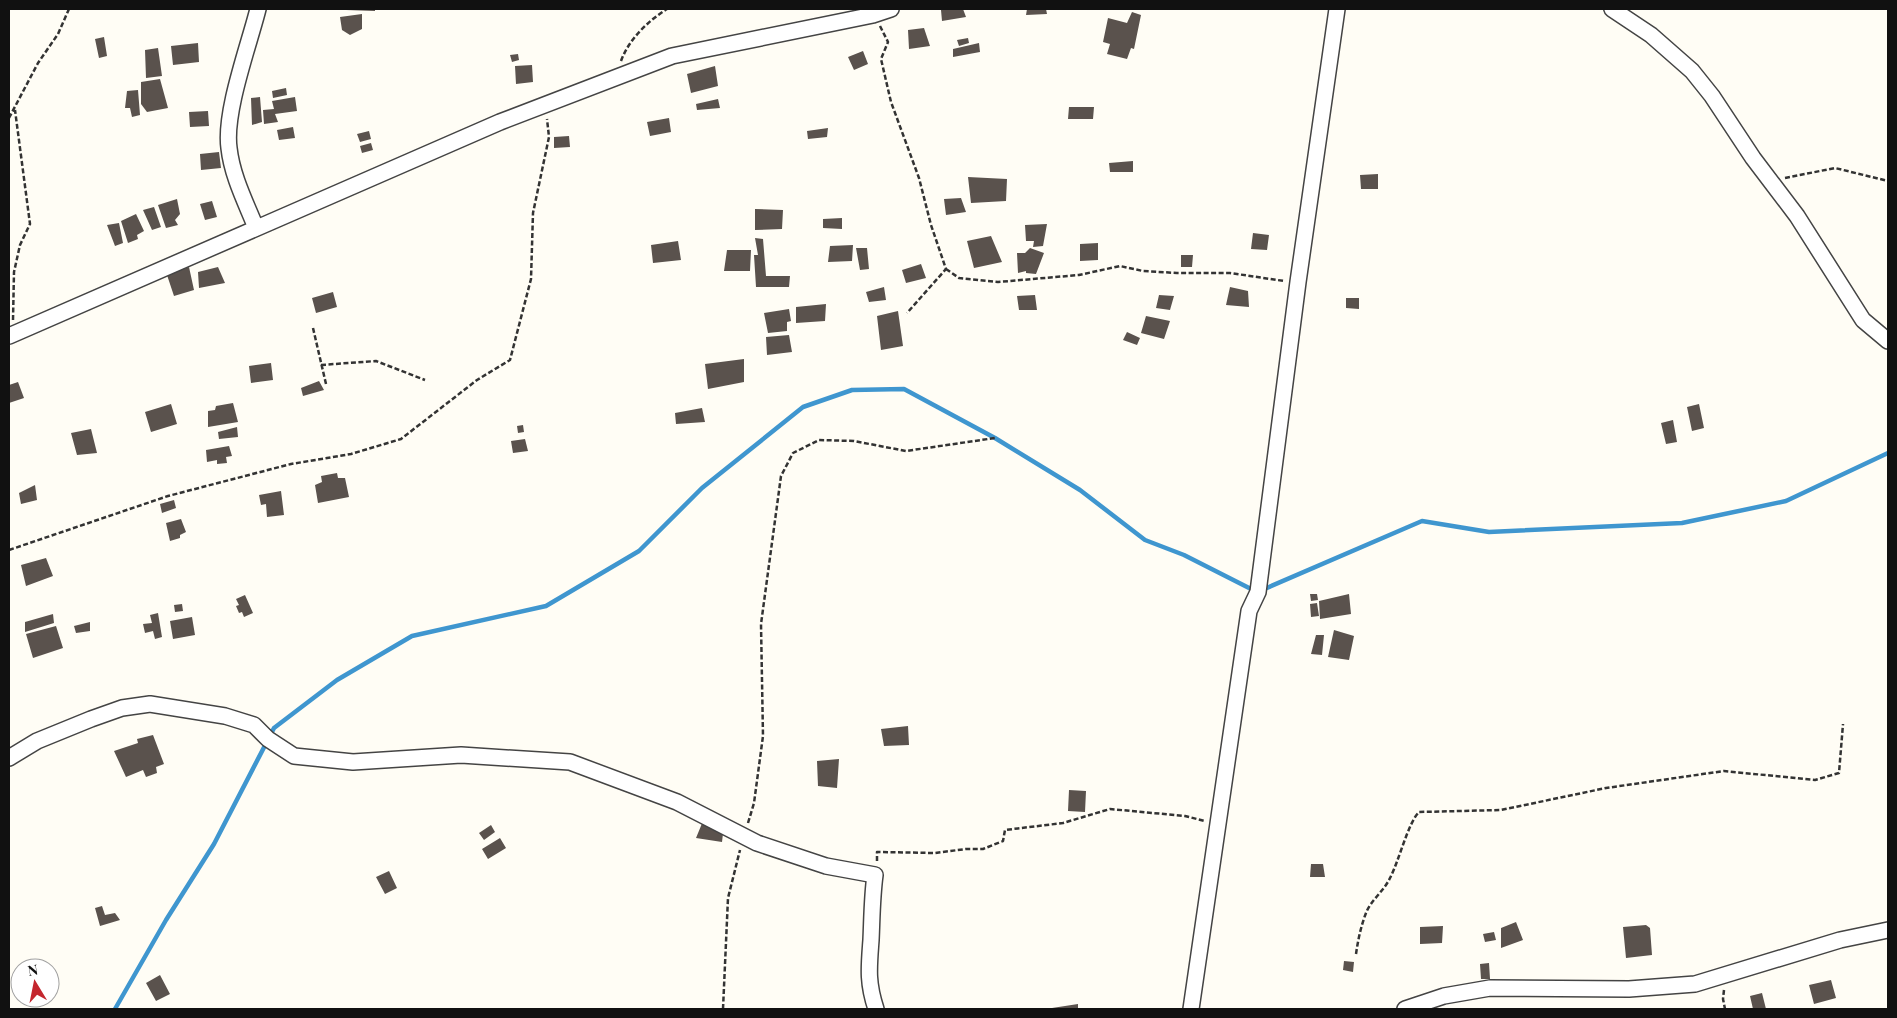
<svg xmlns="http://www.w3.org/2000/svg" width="1897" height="1018" viewBox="0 0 1897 1018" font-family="'Playfair Display',serif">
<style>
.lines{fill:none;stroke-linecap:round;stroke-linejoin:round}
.stream{stroke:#3f96cf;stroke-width:4.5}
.building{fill:#5a524d}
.minor-casing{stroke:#444;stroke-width:18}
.path{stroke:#333;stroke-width:2.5;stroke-dasharray:5 2.5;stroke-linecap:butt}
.minor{stroke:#fff;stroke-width:15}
</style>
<rect width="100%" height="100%" fill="#fffdf5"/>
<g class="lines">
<!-- stream -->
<path class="stream" d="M 1262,590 L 1422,521 L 1489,532 L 1682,523 L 1786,501 L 1888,453
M 115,1009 L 166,920 L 214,844 L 274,728 L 337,680 L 412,636 L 546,606 L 639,551 L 702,488 L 803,407 L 852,390 L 904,389 L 995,438 L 1080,490 L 1145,540 L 1184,555 L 1255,591"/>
</g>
<!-- building -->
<path class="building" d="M 346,9 L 375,9 L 375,11 L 346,10 Z
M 963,9 L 966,17 L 942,21 L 941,10 Z
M 1027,9 L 1046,9 L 1047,14 L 1026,15 Z
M 1132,12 L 1141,15 L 1134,49 L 1131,48 L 1127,59 L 1107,54 L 1110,44 L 1103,42 L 1108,18 L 1127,23 Z
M 362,14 L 362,29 L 350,35 L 342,30 L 340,17 Z
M 924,28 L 930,46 L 909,49 L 908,30 Z
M 104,37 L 107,56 L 99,58 L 95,39 Z
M 968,38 L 969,43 L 959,46 L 957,40 Z
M 198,43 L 199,62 L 173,65 L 171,46 Z
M 979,43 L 980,52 L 953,57 L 953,49 Z
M 158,48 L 162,76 L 146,78 L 145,50 Z
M 863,51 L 868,64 L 854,70 L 848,57 Z
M 518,54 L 519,60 L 512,62 L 510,55 Z
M 532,65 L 533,82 L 516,84 L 515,66 Z
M 715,66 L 718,86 L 691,93 L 687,74 Z
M 160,79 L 168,108 L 147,112 L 141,104 L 141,82 Z
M 286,88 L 287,95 L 273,98 L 272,91 Z
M 138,90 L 140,115 L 132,117 L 130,108 L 125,108 L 127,91 Z
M 260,97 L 262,122 L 252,125 L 251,98 Z
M 295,97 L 297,111 L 275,114 L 278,122 L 264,124 L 263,110 L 274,109 L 272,101 Z
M 718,99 L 720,108 L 697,110 L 696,104 Z
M 1069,107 L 1094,107 L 1093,119 L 1068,119 Z
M 208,111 L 209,126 L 190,127 L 189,112 Z
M 669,118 L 671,132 L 650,136 L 647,122 Z
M 293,127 L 295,138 L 279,140 L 277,130 Z
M 828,128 L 827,137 L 808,139 L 807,131 Z
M 369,131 L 371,139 L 360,142 L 357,134 Z
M 569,136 L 570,147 L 554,148 L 554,137 Z
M 371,143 L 373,150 L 362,153 L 360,146 Z
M 219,152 L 221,168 L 201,170 L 200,154 Z
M 1133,161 L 1133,172 L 1110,172 L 1109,163 Z
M 1378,174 L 1378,189 L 1361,189 L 1360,175 Z
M 968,177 L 1007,179 L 1006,201 L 971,203 Z
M 961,198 L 966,212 L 946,215 L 944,199 Z
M 177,199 L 180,214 L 175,220 L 178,225 L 166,228 L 158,205 Z
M 212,201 L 217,217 L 205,220 L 200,204 Z
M 154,207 L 161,227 L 152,230 L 143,210 Z
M 755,209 L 783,210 L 782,229 L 755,230 Z
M 136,214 L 144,231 L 137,235 L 138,239 L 128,243 L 121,221 Z
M 842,218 L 842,229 L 823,228 L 823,219 Z
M 119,223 L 123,243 L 115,246 L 107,225 Z
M 1047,224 L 1043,246 L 1033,247 L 1034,241 L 1026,241 L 1025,225 Z
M 1253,233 L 1269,235 L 1267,250 L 1251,249 Z
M 991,236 L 1002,262 L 974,268 L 967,241 Z
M 755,238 L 763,239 L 766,276 L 790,276 L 789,287 L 756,287 L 754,255 L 758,255 Z
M 678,241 L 681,260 L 653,263 L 651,245 Z
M 1098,243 L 1098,260 L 1080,261 L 1080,244 Z
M 853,245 L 852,261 L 828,262 L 830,246 Z
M 856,248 L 867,248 L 869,269 L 860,270 Z
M 1030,248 L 1044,253 L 1036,274 L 1026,273 L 1026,271 L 1018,273 L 1017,253 L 1025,253 Z
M 727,250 L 751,250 L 750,271 L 724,271 Z
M 1181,255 L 1193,255 L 1192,267 L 1181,267 Z
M 921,264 L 926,278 L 906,283 L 902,270 Z
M 189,267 L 194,290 L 174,296 L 167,275 Z
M 218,267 L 225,283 L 199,288 L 198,272 Z
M 884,287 L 886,300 L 869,302 L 866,292 Z
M 1230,287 L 1248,291 L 1249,307 L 1226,305 Z
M 333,292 L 337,307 L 316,313 L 312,298 Z
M 1035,295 L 1037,310 L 1019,310 L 1017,296 Z
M 1159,295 L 1174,296 L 1170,310 L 1156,308 Z
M 1346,298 L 1359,298 L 1359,309 L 1346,308 Z
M 826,304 L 825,321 L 796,323 L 796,307 Z
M 789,309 L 791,321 L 787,322 L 787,331 L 768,333 L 764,313 Z
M 898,311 L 903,346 L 881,350 L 877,316 Z
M 1146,316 L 1170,321 L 1164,339 L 1141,333 Z
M 1127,332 L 1140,338 L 1137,345 L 1123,340 Z
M 789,335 L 792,352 L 767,355 L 766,337 Z
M 744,359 L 744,382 L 708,389 L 705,364 Z
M 271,363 L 273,380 L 251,383 L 249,366 Z
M 319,381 L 324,390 L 303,396 L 301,388 Z
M 18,382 L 24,398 L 9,403 L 9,385 Z
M 233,403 L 238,422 L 208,427 L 208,411 L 215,410 L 216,406 Z
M 171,404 L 177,424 L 151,432 L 145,412 Z
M 1699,404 L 1704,428 L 1692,431 L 1687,407 Z
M 702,408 L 705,422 L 676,424 L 675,413 Z
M 1673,420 L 1677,442 L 1666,444 L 1661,423 Z
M 523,425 L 524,432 L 518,433 L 517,426 Z
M 237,427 L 238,437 L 219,439 L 218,432 Z
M 91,429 L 97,453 L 77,455 L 71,433 Z
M 525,439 L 528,451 L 513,453 L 511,441 Z
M 229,446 L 232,456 L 226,457 L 227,463 L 217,464 L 217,460 L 207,462 L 206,450 Z
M 337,473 L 338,478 L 345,478 L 349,497 L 318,503 L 315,485 L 322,482 L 321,476 Z
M 35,485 L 37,500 L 21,504 L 19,493 Z
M 281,491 L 284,515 L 267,517 L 266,504 L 261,505 L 259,495 Z
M 174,500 L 176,508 L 162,513 L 160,504 Z
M 181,519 L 186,532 L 180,535 L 180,538 L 170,541 L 166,523 Z
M 46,558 L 53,576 L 26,586 L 21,565 Z
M 1310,594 L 1317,594 L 1318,600 L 1311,601 Z
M 1349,594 L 1351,614 L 1320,619 L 1319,601 Z
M 245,595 L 253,613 L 244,617 L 242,612 L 239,613 L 236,606 L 239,605 L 236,599 Z
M 1317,603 L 1319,616 L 1311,617 L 1310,604 Z
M 182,604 L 183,611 L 175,612 L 174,605 Z
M 158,613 L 162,637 L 155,639 L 153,631 L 145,633 L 143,624 L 152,623 L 150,615 Z
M 53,614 L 54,623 L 25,632 L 25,622 Z
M 192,617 L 195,635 L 173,639 L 170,621 Z
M 90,622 L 90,631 L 76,633 L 74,626 Z
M 56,626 L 63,648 L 33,658 L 26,634 Z
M 1334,630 L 1354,636 L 1349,660 L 1328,657 Z
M 1316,635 L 1324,635 L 1322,655 L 1311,654 Z
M 908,726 L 909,745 L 884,746 L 881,729 Z
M 153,735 L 164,764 L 156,767 L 157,773 L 146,777 L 143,770 L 126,777 L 114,751 L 138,743 L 137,739 Z
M 839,759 L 837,788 L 818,786 L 817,761 Z
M 1069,790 L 1086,791 L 1085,812 L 1068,811 Z
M 703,821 L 724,825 L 722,842 L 696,838 Z
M 491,825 L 495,832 L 484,840 L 479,833 Z
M 500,838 L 506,848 L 488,859 L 482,849 Z
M 1311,864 L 1323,864 L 1325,877 L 1310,877 Z
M 389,871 L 397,888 L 385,894 L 376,877 Z
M 102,906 L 105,915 L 115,913 L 120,920 L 100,926 L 95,908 Z
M 1516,922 L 1523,940 L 1501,948 L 1501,928 Z
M 1646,925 L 1650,928 L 1652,955 L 1626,958 L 1623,927 Z
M 1443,926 L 1442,943 L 1420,944 L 1420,927 Z
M 1494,932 L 1496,940 L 1485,942 L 1483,934 Z
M 1344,961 L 1354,962 L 1353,972 L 1343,970 Z
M 1489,963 L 1490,979 L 1481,979 L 1480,964 Z
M 160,975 L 170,994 L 156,1001 L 146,983 Z
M 1831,980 L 1836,998 L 1814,1004 L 1809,985 Z
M 1762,993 L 1766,1009 L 1753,1009 L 1750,996 Z
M 1078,1004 L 1078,1009 L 1052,1009 L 1052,1008 Z"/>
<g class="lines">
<defs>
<path id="minor" d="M 1612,9 L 1651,35 L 1692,71 L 1712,96 L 1753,158 L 1797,216 L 1863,320 L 1888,341
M 256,228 C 246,203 232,176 229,148 C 224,112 249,45 258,9
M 9,336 L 500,122 L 672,56 L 873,15 L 891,9
M 9,758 L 37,741 L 91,719 L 122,708 L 150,704 L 225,716 L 254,725 L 268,739 L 294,756 L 353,762 L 461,755 L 570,762 L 677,802 L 757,843 L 826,866 L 875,875 C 872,897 872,918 871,940 C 869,967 867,982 876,1009
M 1191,1009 L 1249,611 L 1258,592 L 1298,282 L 1337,9
M 1405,1009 L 1444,996 L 1490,988 L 1629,989 L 1695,984 L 1840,940 L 1888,930"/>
</defs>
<!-- minor casing -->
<use href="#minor" class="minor-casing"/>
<!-- path -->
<path class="path" d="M 880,26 L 888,42 L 881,59 L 891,102 L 919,178 L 931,225 L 946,269 L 907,313
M 621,61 C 629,39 648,21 667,9
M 9,118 L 38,63 L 58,34 L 69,9
M 1785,178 L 1835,168 L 1888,181
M 946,269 L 959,278 L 998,282 L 1079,275 L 1120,266 L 1143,271 L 1177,273 L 1230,273 L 1284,281
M 13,320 L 14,272 L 20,245 L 30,224 L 15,110
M 313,328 L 326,384
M 321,365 L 376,361 L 425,380
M 9,550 L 168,496 L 291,464 L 351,454 L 401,439 L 477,380 L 510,360 L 531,279 L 533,213 L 549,137 L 547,119
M 748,823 L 754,803 L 763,736 L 761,624 L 781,476 L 793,453 L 819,440 L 854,441 L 906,451 L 995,438
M 877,861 L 877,852 L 935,853 L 966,849 L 983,849 L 1003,841 L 1005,830 L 1063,823 L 1110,809 L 1185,816 L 1205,821
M 1356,954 C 1358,940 1361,926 1366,913 C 1371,900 1384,891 1390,878 C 1399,861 1408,823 1419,812 L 1501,810 L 1606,788 L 1724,771 L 1815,780 L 1839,773 L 1843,724
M 1724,990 L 1723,999 L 1725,1009
M 723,1009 L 728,898 L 740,850"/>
<!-- minor -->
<use href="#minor" class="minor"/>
</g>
<!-- border -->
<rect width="1897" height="1018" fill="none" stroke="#111111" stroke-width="20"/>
<!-- north arrow -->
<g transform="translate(35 983) rotate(350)"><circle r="24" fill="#ffffff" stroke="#a0a0a0"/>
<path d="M0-4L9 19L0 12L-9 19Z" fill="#c4262e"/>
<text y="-8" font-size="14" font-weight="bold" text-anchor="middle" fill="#111111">N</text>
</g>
</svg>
